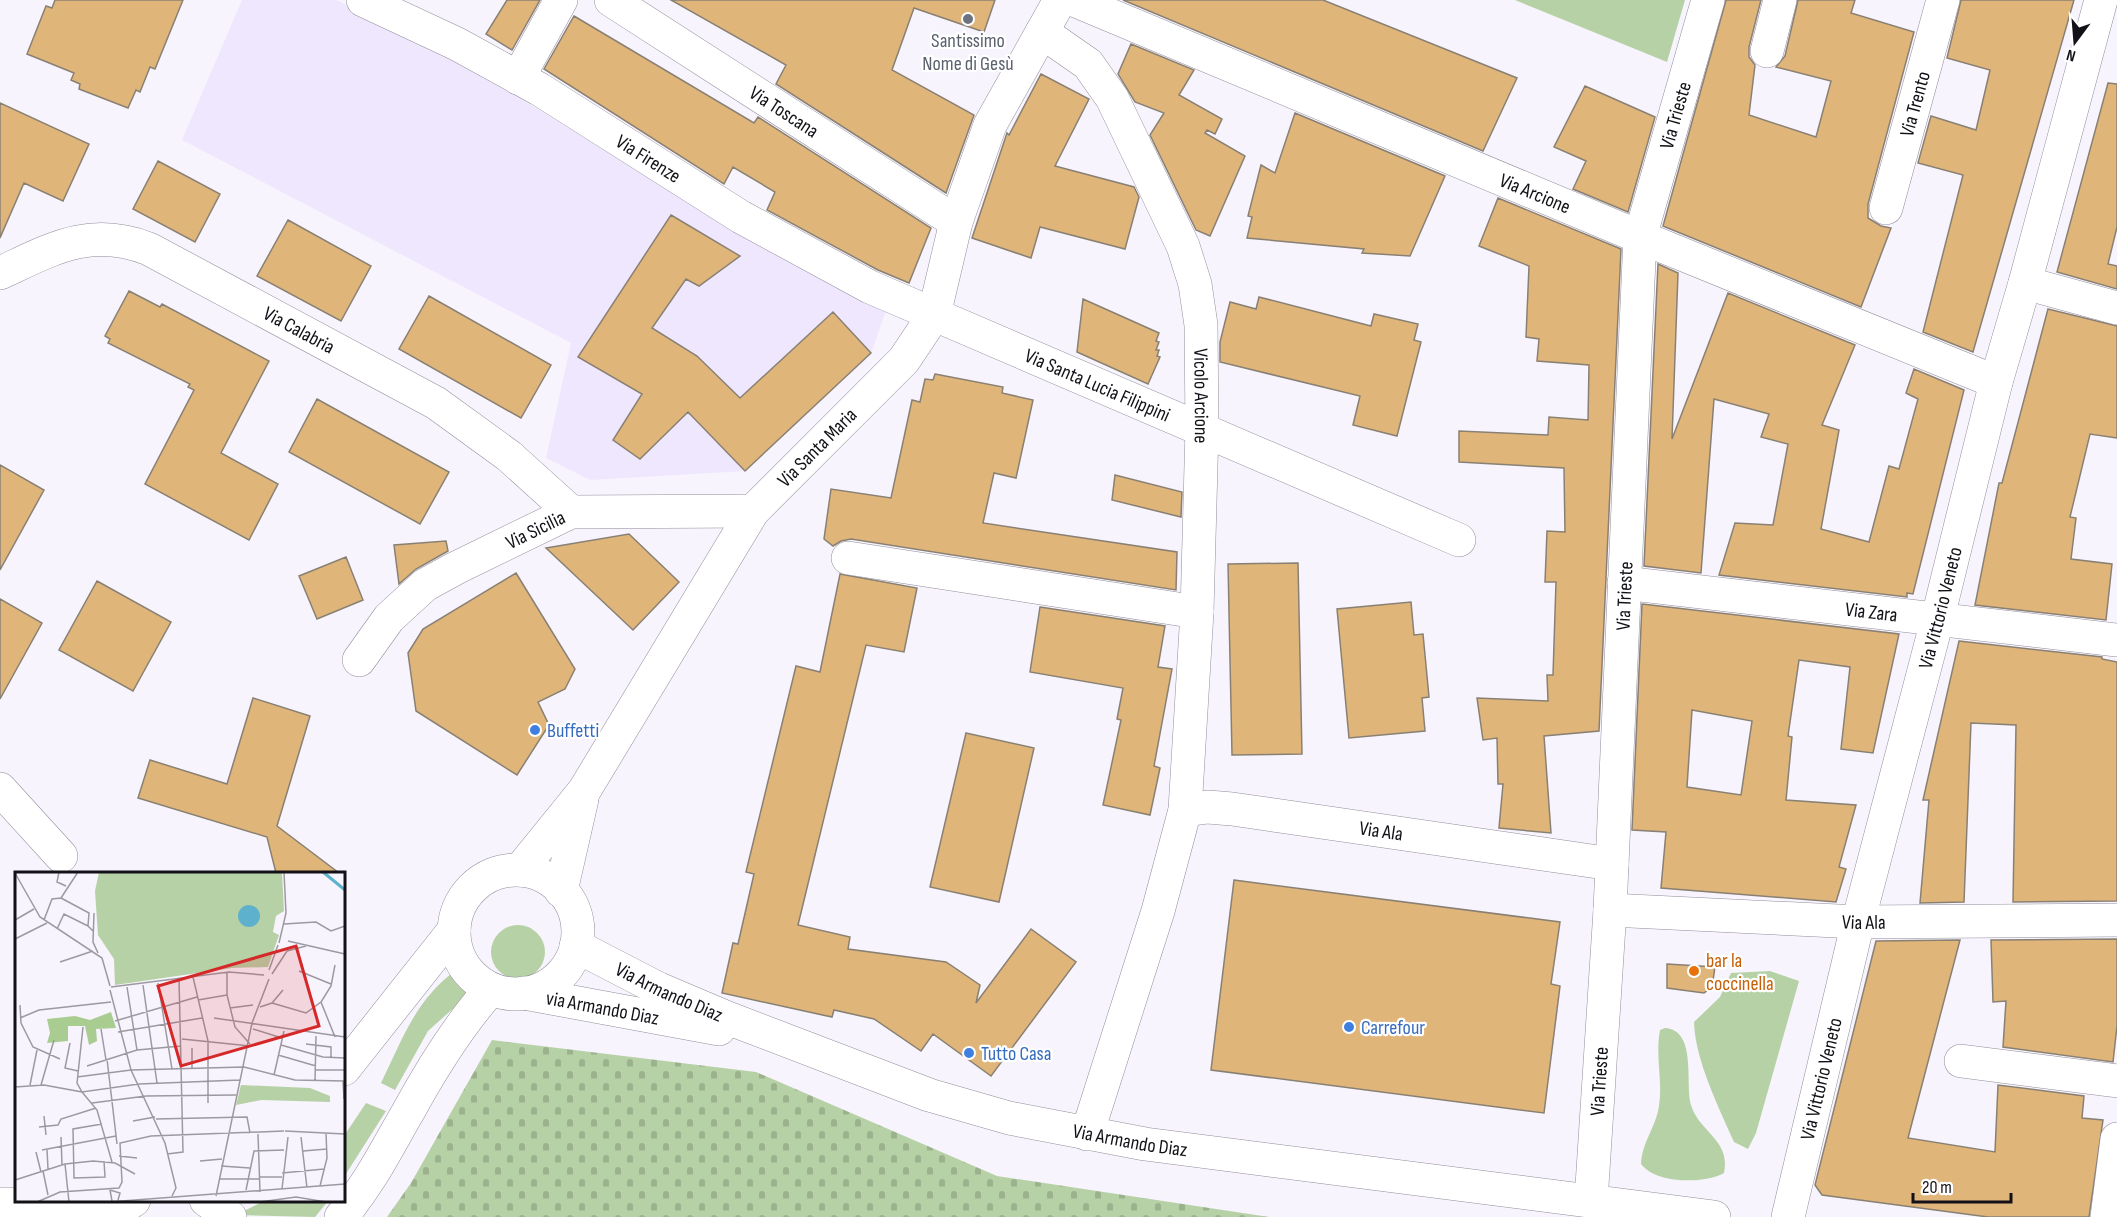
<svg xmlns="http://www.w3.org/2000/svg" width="2117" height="1217" viewBox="0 0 2117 1217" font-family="'Sofia Sans Condensed',sans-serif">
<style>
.education{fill:#efe7fd}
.green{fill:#b7d1a6}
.cemetery{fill:url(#cemetery-stones)}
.building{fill:#e0b57a;stroke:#898074;stroke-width:1.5;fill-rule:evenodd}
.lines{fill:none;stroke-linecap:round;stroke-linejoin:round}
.minor-casing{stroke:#938e9c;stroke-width:34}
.tertiary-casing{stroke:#938e9c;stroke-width:34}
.secondary-casing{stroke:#938e9c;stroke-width:34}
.minor{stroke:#fff;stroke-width:33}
.tertiary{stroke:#fff;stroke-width:33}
.secondary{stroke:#fff;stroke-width:33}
.worship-dot{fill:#6b7280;stroke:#fff;stroke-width:2}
.shop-dot{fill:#3f7fe0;stroke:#fff;stroke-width:2}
.food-dot{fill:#e8710a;stroke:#fff;stroke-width:2}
.labels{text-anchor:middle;stroke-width:4.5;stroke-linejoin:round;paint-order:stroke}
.worship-label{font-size:20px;fill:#5b616d;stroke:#fff}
.street-label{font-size:20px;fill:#131117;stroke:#fff}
.shop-label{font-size:20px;fill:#366cbe;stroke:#fff;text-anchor:start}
.food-label{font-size:20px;fill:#c56008;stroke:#fff;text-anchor:start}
.inset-river{fill:none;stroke:#5eb1cd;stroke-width:3}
.inset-road{fill:none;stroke:#9c99a1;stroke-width:1.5}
.view{fill:#d62828;fill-opacity:0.15;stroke:#d62828;stroke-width:3}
.inset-edge{fill:none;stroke:#131117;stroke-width:3}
</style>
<defs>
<pattern id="cemetery-stones" width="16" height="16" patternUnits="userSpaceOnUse" patternTransform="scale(1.5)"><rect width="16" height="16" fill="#b7d1a6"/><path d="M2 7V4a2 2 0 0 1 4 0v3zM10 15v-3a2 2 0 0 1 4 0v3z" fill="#9cb28e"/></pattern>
</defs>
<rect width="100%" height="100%" fill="#f7f4fd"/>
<!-- education -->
<path class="education" d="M 242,0 L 336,0 L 451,55 L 734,231 L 887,308 L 871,353 L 745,471 L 590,480 L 546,458 L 571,343 L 182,140 Z"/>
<!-- green -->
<path class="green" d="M 1515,0 L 1685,0 L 1667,62 Z
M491 952a27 27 0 1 1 54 0a27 27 0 1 1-54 0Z
M 459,968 L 475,989 L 428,1031 L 395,1090 L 381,1083 C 403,1038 416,998 459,968 Z
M 1770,971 L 1799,981 L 1756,1133 L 1748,1149 L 1734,1142 C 1719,1108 1695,1060 1694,1022 L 1720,997 L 1731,973 Z
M 1665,1028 C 1697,1030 1685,1083 1691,1105 C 1699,1132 1731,1140 1724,1173 C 1704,1184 1656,1184 1641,1164 C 1642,1142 1656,1127 1659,1106 C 1663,1081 1655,1056 1660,1030 Z
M 366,1103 L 386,1111 L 344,1177 L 344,1136 Z
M 264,1201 L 328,1201 L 315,1217 L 236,1215 Z"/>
<!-- cemetery -->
<path class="cemetery" d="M 492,1040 L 756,1072 L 997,1176 L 1269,1217 L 387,1217 L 411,1183 Z"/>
<!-- building -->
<path class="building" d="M 55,0 L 183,0 L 155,69 L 150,67 L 140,92 L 136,90 L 128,108 L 79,89 L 80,84 L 71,80 L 74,73 L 27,54 L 46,6 L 52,8 Z
M 507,0 L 540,0 L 512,50 L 486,34 Z
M 671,0 L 995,0 L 984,32 L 914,8 L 892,70 L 974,115 L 946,193 L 776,84 L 786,65 Z
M 1123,0 L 1323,0 L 1517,78 L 1483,151 Z
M 1726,0 L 1761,0 L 1749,47 L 1749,57 L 1755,65 L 1749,115 L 1816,137 L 1831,81 L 1776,67 L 1785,56 L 1798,0 L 1855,0 L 1851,13 L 1914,32 L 1868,204 L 1868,218 L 1881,226 L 1891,228 L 1861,307 L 1663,226 Z
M 1961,0 L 2074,0 L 1973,352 L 1923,332 L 1963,175 L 1918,163 L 1931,116 L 1976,130 L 1990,70 L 1947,58 Z
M 574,16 L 754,123 L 758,117 L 931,228 L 909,283 L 878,270 L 767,210 L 775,192 L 733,167 L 724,184 L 544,69 Z
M 1131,44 L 1194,70 L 1179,95 L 1222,119 L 1215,134 L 1207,130 L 1205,133 L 1245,156 L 1210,236 L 1196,230 L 1150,135 L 1164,113 L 1135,102 L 1118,74 Z
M 1041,74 L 1089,99 L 1055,166 L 1134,187 L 1139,197 L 1125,249 L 1040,227 L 1031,258 L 972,238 L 1007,133 L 1009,135 Z
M 2108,83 L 2117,84 L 2117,227 L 2108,264 L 2117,266 L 2117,289 L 2057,272 Z
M 1585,86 L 1655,117 L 1628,212 L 1573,189 L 1586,161 L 1554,147 Z
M 0,103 L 89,144 L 63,201 L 24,183 L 0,238 Z
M 1295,113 L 1445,176 L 1410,256 L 1362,253 L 1364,249 L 1247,238 L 1252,217 L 1248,216 L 1261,165 L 1275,173 Z
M 158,161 L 220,194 L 195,242 L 133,209 Z
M 1498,198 L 1621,249 L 1599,731 L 1544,736 L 1551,833 L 1499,828 L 1503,784 L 1498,784 L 1497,738 L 1483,740 L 1477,698 L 1548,701 L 1547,675 L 1553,675 L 1556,582 L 1545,582 L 1547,531 L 1565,532 L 1564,468 L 1459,462 L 1459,431 L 1548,435 L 1549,417 L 1588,420 L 1589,365 L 1537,361 L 1539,339 L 1526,337 L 1529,266 L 1479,246 Z
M 671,215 L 740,256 L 699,286 L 686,279 L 652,328 L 697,356 L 740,398 L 833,312 L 871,353 L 745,471 L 688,412 L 640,459 L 613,440 L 642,394 L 578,357 Z
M 288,220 L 371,266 L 341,321 L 257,276 Z
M 1658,264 L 1678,273 L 1672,439 L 1728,293 L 1855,345 L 1822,425 L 1839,430 L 1821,529 L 1869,542 L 1889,466 L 1899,469 L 1918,399 L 1906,393 L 1914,369 L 1964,390 L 1913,594 L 1907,593 L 1907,597 L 1719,575 L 1735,523 L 1773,525 L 1788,444 L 1761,437 L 1769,414 L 1714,399 L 1701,573 L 1644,566 Z
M 129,291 L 160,307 L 162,304 L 269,361 L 221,453 L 278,484 L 249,540 L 145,484 L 194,390 L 188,387 L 190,384 L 108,343 L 110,339 L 105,336 Z
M 429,296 L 551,365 L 521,418 L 399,349 Z
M 1259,297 L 1371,326 L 1374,314 L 1418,324 L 1414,340 L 1421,342 L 1397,436 L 1353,425 L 1360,396 L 1220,362 L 1220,342 L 1230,302 L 1256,309 Z
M 1083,299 L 1159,333 L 1156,341 L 1159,342 L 1156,350 L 1159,350 L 1157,356 L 1160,357 L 1148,384 L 1077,352 Z
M 2048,309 L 2117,326 L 2117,438 L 2090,434 L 2070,517 L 2076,518 L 2071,559 L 2112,564 L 2106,620 L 1975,605 L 1999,483 L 2002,483 Z
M 935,374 L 1003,387 L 1002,393 L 1033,400 L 1016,478 L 994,473 L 983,523 L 1177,552 L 1176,590 L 851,539 L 841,541 L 833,546 L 824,539 L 831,489 L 891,498 L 912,400 L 920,402 L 925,379 L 933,380 Z
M 317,399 L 449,472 L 420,524 L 289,452 Z
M 0,465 L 44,490 L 0,570 Z
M 1115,475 L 1182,492 L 1181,517 L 1112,500 Z
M 629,534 L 679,582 L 633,630 L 546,548 Z
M 446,541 L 448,551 L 416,569 L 399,584 L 394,545 Z
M 346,557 L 363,600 L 317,619 L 299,576 Z
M 1298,563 L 1302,754 L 1232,755 L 1228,564 Z
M 516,573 L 575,669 L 565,689 L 538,702 L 549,725 L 517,775 L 416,711 L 408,653 L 423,629 Z
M 840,574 L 917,588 L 904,652 L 866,645 L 798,925 L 850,937 L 848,949 L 946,962 L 980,985 L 976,1003 L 1031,929 L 1076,962 L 991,1076 L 933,1034 L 921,1051 L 874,1019 L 834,1010 L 832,1017 L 722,993 L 733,943 L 738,944 L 754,874 L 746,872 L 796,666 L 820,672 Z
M 97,581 L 171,622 L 133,691 L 59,650 Z
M 0,599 L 42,623 L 0,699 Z
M 1411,602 L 1414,635 L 1423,634 L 1429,697 L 1422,698 L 1425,731 L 1349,738 L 1337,609 Z
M 1642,604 L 1899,634 L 1873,753 L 1841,749 L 1850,667 L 1799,660 L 1788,736 L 1792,737 L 1786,800 L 1856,805 L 1839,867 L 1846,869 L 1836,902 L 1661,888 L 1666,832 L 1632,830 ZM 1692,710 L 1752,721 L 1741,795 L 1687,787 Z
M 1040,607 L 1165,626 L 1158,667 L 1172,669 L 1154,766 L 1160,768 L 1150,815 L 1103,805 L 1121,720 L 1117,719 L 1123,688 L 1030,672 Z
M 1959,641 L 2102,657 L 2102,659 L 2117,662 L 2117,901 L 2013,902 L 2016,725 L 1971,723 L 1964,902 L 1920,903 L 1929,800 L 1923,800 Z
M 253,698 L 310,716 L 277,826 L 339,873 L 276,873 L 267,837 L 138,798 L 150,760 L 227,784 Z
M 966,733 L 1034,748 L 999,902 L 930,887 Z
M 1234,880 L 1560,922 L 1551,984 L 1560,986 L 1544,1113 L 1211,1070 Z
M 2117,939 L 2117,1026 L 2113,1062 L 2003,1047 L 2006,1001 L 1993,1002 L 1991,940 Z
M 1960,940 L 1908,1138 L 1995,1152 L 1998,1085 L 2084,1096 L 2082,1118 L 2103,1120 L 2089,1217 L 1988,1217 L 1822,1195 L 1815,1185 L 1876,941 Z
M 1667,964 L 1715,967 L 1712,987 L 1704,993 L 1667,988 Z"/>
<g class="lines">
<defs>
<g id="minor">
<path id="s1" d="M 363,0 L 457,44 L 539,89 L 741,217 L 870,287 L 1459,540"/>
<path id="s2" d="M 611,0 L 956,222"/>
<path id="s3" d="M 1074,0 L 1640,237 L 1996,382"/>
<path id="s4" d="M 1042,32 L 1088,64 L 1112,98 L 1183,246 L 1195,284 L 1201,325 L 1202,429 L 1197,612 L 1185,810 L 1158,911 L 1087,1134"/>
<path d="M 1767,51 L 1780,0"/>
<path d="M 518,78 L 561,0"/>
<path id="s5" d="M 1886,208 L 1943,0"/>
<path id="s6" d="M 0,273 C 52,249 90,226 149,249 L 436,403 L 509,456 L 571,512"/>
<path d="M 2025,283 L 2117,308"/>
<path d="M 848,558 L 1197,612"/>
<path id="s7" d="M 1624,583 L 2117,640"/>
<path id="s8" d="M 359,660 L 389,618 L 425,585 L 456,568 L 571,512 L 753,511"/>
<path d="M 0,789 L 61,856"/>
<path id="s9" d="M 1185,810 L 1208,807 L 1232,809 L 1612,864"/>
<path id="s10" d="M 1610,910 L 1858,922 L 2117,920"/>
<path id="s11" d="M 576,946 L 659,989 L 725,1017 L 929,1095 L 1009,1118 L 1145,1144 L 1714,1217"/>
<path id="s12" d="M 524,993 L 719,1029"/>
<path d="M 1961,1061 L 2117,1081"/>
<path id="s13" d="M 1591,1201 L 1610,910 L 1640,237 L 1708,0"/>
<path id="s14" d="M 1788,1217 L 1858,922 L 1937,621 L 1996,382 L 2025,283 L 2101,0"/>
<path d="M 2107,1217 L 2117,1139"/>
</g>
<path id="tertiary" d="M 0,1204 L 90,1204 L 114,1200"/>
<g id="secondary">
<path id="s15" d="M 520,870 L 584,791 L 753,511 L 904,360 L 934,315 L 956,222 L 990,125 L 1060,0"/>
<circle cx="516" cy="932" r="62"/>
<path d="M 561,891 L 582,799"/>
<path d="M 344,1069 L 454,930"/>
<path d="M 206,1200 L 230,1217"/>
<path d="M 109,1217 L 134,1200"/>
<path d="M 341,1217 C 369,1185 387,1148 408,1112 C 431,1070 458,1026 490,990"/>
</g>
</defs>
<!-- minor casing -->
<use href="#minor" class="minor-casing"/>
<!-- tertiary casing -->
<use href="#tertiary" class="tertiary-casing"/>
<!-- secondary casing -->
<use href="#secondary" class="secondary-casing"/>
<!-- minor -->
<use href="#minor" class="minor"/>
<!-- tertiary -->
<use href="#tertiary" class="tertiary"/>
<!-- secondary -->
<use href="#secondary" class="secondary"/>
</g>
<!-- markers -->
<circle class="worship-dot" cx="968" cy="19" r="6"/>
<g class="shop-dot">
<circle cx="535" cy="730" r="6"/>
<circle cx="1349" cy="1027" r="6"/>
<circle cx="969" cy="1053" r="6"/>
</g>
<circle class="food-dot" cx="1694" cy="971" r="6"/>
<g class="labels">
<!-- worship labels -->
<g class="worship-label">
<text x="968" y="47">Santissimo<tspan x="968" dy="23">Nome di Gesù</tspan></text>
</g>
<!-- street labels -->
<g class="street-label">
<text dy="7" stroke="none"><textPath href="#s5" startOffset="108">Via Trento</textPath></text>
<text dy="7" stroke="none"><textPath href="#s2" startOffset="206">Via Toscana</textPath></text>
<text dy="7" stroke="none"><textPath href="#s13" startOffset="1092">Via Trieste</textPath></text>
<text dy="7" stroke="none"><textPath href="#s1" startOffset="327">Via Firenze</textPath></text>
<text dy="7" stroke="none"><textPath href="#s3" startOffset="500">Via Arcione</textPath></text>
<text dy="7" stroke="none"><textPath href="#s6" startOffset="327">Via Calabria</textPath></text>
<text dy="7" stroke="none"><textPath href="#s1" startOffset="831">Via Santa Lucia Filippini</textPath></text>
<text dy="7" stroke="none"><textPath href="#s4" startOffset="414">Vicolo Arcione</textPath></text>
<text dy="7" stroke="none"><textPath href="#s15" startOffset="519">Via Santa Maria</textPath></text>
<text dy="7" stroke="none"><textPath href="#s8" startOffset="224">Via Sicilia</textPath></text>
<text dy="7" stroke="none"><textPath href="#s13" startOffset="606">Via Trieste</textPath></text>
<text dy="7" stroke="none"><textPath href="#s14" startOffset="628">Via Vittorio Veneto</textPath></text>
<text dy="7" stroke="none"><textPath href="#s7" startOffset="249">Via Zara</textPath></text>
<text dy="7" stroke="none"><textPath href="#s9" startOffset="198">Via Ala</textPath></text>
<text dy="7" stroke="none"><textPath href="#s10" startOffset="254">Via Ala</textPath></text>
<text dy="7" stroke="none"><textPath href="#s11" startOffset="104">Via Armando Diaz</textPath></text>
<text dy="7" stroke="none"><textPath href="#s12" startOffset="80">via Armando Diaz</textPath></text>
<text dy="7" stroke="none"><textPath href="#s14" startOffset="142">Via Vittorio Veneto</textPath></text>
<text dy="7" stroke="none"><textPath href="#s13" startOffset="120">Via Trieste</textPath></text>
<text dy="7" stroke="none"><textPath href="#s11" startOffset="590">Via Armando Diaz</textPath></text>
</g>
<!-- shop labels -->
<g class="shop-label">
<text x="547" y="737">Buffetti</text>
<text x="1361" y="1034">Carrefour</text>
<text x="981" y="1060">Tutto Casa</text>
</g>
<!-- food labels -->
<g class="food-label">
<text x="1706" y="967">bar la<tspan x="1706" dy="23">coccinella</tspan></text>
</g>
</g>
<!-- overview -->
<g transform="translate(15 872)">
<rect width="330" height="330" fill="#f7f4fd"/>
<path d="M 226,213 L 295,216 L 315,224 L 315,230 L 246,228 L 221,233 Z" fill="#b7d1a6"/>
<path d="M 96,140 L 101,156 L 81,157 L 82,169 L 74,173 L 70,154 L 53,154 L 53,169 L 32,171 L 35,161 L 32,147 L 60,144 L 75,148 Z" fill="#a9cd90"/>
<path d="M 84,0 L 267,0 L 269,39 L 261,44 L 258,60 L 264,63 L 253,95 L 217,96 L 100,113 L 99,87 L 83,63 L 80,19 Z" fill="#b7d1a6"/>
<path d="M223 44a11 11 0 1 1 22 0a11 11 0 1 1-22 0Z" fill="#5eb1cd"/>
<path class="inset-river" d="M 308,0 L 330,18"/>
<path class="inset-road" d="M 44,0 L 42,10 L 51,14M 0,1 L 25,45 L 87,86 L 95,114M 46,26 L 74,41 L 73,54 L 78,59M 79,41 L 78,70 L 83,81M 0,48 L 19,37M 29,48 L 37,27 L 46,26 L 63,0M 269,52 L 301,50 L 316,59 L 330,54M 42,57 L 49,42 L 73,54M 0,67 L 32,51M 273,69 L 330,82M 264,71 L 271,41 L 269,0M 272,79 L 291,74M 45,90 L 78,79M 254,98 L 263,73M 284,99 L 316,112M 212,100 L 212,123 L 220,155 L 235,172M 257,102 L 272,79M 178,105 L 193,169 L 193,231M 143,111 L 157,197M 128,113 L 142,211M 96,115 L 214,100 L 249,103M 112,115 L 122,178M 95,118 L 116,198 L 150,271 L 161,316 L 157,324M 183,128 L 212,123M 257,131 L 291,141 L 306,130M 5,133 L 6,151 L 18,175 L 45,187M 245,135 L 257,131 L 268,118M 215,136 L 238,133M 5,146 L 24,138 L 96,130M 199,146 L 330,165M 100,149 L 182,125M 68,155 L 62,211 L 67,220 L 124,212 L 225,208M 86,157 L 91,188M 238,157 L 267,166M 103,160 L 187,146M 320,165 L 306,130 L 316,114 L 320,93M 167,167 L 235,174M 55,171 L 50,196 L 63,199M 291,172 L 316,175 L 316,186M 266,173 L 308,185 L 330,186M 177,176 L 177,197M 263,183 L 301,194M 92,187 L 102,272M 72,194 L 122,178 L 166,174M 301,198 L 330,198M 259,203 L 269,159M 62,205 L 116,198 L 229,195 L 280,208 L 330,209M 300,209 L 301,164M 328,209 L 329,227M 15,213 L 22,178M 26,213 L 39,168M 0,215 L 29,213 L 67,220 L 82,238 L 97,290M 77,231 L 131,224 L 221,223M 29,244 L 31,263M 141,247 L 232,245 L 235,261M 118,249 L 140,245M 87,252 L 58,257 L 59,306 L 90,305 L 89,289M 24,255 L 43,253 L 46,247 L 81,236M 270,259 L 330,262M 243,262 L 245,320M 46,265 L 47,293M 286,265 L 292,316M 32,277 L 33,297M 27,278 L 101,264M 288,279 L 312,277M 21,280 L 26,300M 152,282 L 168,280 L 164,107M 104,284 L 122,286M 185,289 L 207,287M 50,292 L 54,330M 206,294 L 235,296M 28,299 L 33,323M 267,301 L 309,297M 245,305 L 267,305M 204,307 L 245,307M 0,308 L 50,292 L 78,289 L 100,291 L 120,302M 305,314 L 312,286 L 311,261M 267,317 L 273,265M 231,318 L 239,279 L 269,278M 201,324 L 237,151 L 254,107M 97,329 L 95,318 L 105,321 L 103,328M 22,330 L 45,320 L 104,316 L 107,310 L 105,271 L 136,264 L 269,259M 94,330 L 330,312M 245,330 L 281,325 L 311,330"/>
<path class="view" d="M 281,74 L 304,154 L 166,194 L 143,114 Z"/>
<rect width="330" height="330" class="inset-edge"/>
</g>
<!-- north arrow -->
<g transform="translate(2075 42) rotate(196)" stroke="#ffffff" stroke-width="4.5" paint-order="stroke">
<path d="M0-4.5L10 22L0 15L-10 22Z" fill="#131117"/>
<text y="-9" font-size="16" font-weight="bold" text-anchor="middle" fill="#131117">N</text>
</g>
<!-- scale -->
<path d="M1913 1193v9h98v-9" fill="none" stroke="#131117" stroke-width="3"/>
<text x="1922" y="1193" font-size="18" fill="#131117" stroke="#ffffff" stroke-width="4.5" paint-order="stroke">20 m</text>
</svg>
